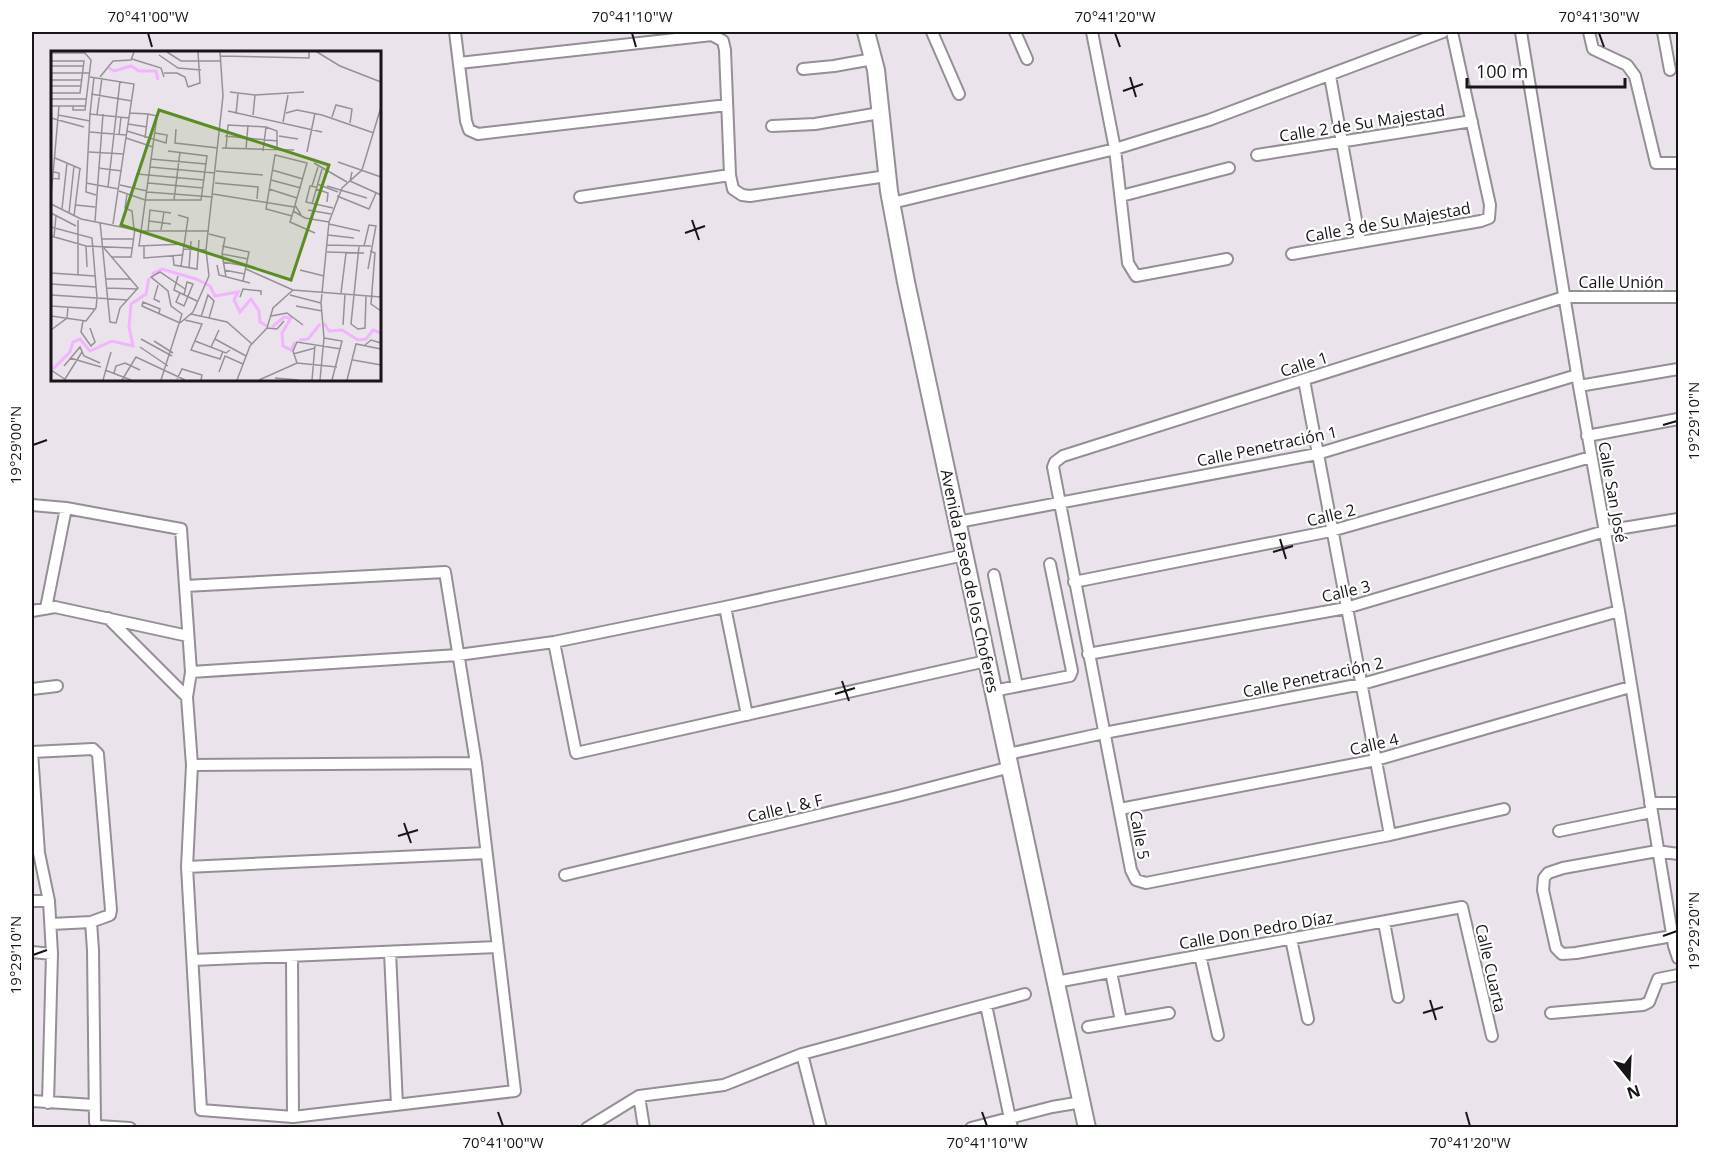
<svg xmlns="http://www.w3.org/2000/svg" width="1710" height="1159" viewBox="0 0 1710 1159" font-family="'Open Sans',sans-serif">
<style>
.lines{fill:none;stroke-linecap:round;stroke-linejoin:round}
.street-casing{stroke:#948e95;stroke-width:14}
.secondary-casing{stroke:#948e95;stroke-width:20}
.street{stroke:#fff;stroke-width:10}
.secondary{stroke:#fff;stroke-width:16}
.ticks{fill:none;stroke:#181518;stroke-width:2}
.labels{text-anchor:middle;stroke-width:4.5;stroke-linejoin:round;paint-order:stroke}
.street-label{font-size:16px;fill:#181518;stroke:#fff}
.inset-river{fill:none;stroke:#f2b5fd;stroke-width:3}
.inset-road{fill:none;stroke:#969197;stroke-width:1.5}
.view{fill:#5c8d22;fill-opacity:0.15;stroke:#5c8d22;stroke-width:3}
.inset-edge{fill:none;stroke:#181518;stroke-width:3}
.neatline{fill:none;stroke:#181518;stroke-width:2}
.ticks-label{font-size:15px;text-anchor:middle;fill:#181518}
</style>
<rect width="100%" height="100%" fill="#eae3eb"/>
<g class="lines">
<defs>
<path id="street" d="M 455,32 L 466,121 L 469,130 L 478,134 L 727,105
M 932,32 L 959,94
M 1015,32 L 1027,59
M 1092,32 L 1115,149 L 1128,263 L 1136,276 L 1227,259
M 1521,32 L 1579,386 L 1619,611 L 1674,946 L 1678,958
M 1589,32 L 1593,49 L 1627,65 L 1635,76 L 1656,163 L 1678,163
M 1663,32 L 1670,70
M 459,63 L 712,35 L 723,41 L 725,50 L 730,175 L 733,189 L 742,195 L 750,196 L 887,176
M 803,69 L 834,66 L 873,59
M 1330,76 L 1360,242
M 772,126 L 815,124 L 880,113
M 1257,155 L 1472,121
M 1121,196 L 1229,168
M 580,197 L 730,175
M 892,203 L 1115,149 L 1209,120 L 1443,32
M 1292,254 L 1481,221 L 1489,218 L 1490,205 L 1452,32
M 1304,380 L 1390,835
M 1579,386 L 1678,369
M 1587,436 L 1678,419
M 32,505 L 66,508 L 181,529 L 191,672 L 187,697
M 958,522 L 1317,454 L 1577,375
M 994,575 L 1017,686
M 1074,582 L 1331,531 L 1591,457
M 725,607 L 747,715
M 46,608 L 66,508
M 32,611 L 55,607 L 188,636
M 108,618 L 187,697 L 192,765 L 187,867 L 201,1110 L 293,1117 L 515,1091 L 476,763 L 445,572 L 185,586
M 554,642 L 576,753 L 986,661
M 1088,654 L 1346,608 L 1605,531 L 1678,519
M 191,672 L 458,655 L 554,642 L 725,607 L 964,555
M 32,689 L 57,686
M 993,691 L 1070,676 L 1072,671 L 1050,564
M 32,752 L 39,853 L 49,901 L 52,954 L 48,1103
M 32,752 L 93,749 L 98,754 L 111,910 L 110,915 L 91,922 L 51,924
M 1008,754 L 1104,733 L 1362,684 L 1619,611
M 192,765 L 476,763
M 1650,803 L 1678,803
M 1120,809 L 1376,760 L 1630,687
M 1504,809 L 1390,835 L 1146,883 L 1136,880 L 1131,870 L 1053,467 L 1055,462 L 1063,456 L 1564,297 L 1678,297
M 1559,831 L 1651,812
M 187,867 L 486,853
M 565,875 L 898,796 L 1011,767
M 32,901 L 49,901
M 91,922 L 93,950 L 95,1122 L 98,1126 L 130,1128
M 1384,922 L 1398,997
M 1672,936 L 1576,953 L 1562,954 L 1556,948 L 1543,890 L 1544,878 L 1548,873 L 1563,868 L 1657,851 L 1678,854
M 1291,939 L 1308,1019
M 32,952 L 52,954
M 390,952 L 397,1105
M 1200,955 L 1218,1035
M 292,956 L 293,1117
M 193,960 L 497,947
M 1111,972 L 1121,1021
M 1056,982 L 1462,907 L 1492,1036
M 986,1005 L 1012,1128
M 1551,1013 L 1643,1005 L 1649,1002 L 1658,979 L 1678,975
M 1088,1027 L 1169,1013
M 802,1054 L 821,1128
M 639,1096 L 644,1128
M 32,1101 L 94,1105
M 587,1128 L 639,1096 L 724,1085 L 802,1054 L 1025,994
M 971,1128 L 1052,1107 L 1082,1102"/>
<path id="secondary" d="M 866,32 L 876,70 L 889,191 L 906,282 L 1087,1128"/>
</defs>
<!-- street casing -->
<use href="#street" class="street-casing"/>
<!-- secondary casing -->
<use href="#secondary" class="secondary-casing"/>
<!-- street -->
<use href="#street" class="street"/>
<!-- secondary -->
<use href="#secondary" class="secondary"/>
</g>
<!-- ticks -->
<path class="ticks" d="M 148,33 L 152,47M 632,33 L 636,47M 1115,33 L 1120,47M 1599,33 L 1604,47M 1130,77 L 1136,97M 1123,91 L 1143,84M 692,220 L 699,240M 685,233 L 705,226M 1663,425 L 1677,421M 33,445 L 47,440M 1280,539 L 1286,559M 1273,552 L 1293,546M 842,681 L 849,701M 835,694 L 855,688M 404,823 L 411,843M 398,836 L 418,830M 1663,936 L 1677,931M 33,955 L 47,950M 1430,1000 L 1436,1020M 1423,1013 L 1443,1007M 498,1112 L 503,1126M 982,1112 L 987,1126M 1466,1112 L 1470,1126"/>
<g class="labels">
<!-- street labels -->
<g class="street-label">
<text transform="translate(1362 123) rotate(-9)" y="6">Calle 2 de Su Majestad</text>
<text transform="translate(1388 222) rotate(-10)" y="6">Calle 3 de Su Majestad</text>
<text x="1621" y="288">Calle Unión</text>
<text transform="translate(1304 364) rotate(-18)" y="6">Calle 1</text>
<text transform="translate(1267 446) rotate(-12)" y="6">Calle Penetración 1</text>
<text transform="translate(1613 492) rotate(80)" y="6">Calle San José</text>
<text transform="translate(1331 515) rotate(-14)" y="6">Calle 2</text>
<text transform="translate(970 581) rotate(78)" y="6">Avenida Paseo de los Choferes</text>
<text transform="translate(1346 591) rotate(-13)" y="6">Calle 3</text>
<text transform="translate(1313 677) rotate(-12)" y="6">Calle Penetración 2</text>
<text transform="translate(1374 744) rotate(-13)" y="6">Calle 4</text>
<text transform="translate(785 808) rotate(-13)" y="6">Calle L &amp; F</text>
<text transform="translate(1140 835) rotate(80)" y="6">Calle 5</text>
<text transform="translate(1256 930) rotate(-10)" y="6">Calle Don Pedro Díaz</text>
<text transform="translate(1491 968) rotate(77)" y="6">Calle Cuarta</text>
</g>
</g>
<!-- overview -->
<g transform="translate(51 51)">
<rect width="330" height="330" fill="#eae3eb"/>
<path class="inset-river" d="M 58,17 L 63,20 L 80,15 L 88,20 L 105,20 L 107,29M 101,223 L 111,218 L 145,228 L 159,235 L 164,245 L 187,241 L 183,249 L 189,261 L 200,248 L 208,260 L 209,271 L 216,275M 273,272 L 278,280 L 291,279 L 307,289 L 315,288 L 322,279 L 330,282M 221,276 L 233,266 L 240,267 L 231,282 L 232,295 L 240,299 L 244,291M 248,289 L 257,288 L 269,273M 2,318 L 19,301 L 22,291 L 29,288 L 39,300 L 61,290 L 82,295 L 78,276 L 80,253 L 95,243 L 98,227"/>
<path class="inset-road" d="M 116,1 L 130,10 L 169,10M 266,1 L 289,15 L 330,31M 0,2 L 34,2M 108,4 L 127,17 L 150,19M 169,5 L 258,7 L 258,1M 81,8 L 110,17 L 113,26M 0,10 L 33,10 L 29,42 L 0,42M 0,15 L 33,15M 0,22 L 39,22M 113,22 L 126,22 L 134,26 L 137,36M 39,26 L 83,33 L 62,173M 49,26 L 62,10 L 80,9 L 83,1M 0,29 L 31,29M 0,35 L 30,35M 137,36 L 149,32 L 147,1M 179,41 L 204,44 L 253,41M 40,43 L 81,50M 0,48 L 35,48M 0,55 L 34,55M 22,55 L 22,59 L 34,59 L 40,9 L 33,1M 177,60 L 271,81M 79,62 L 97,63 L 94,87M 235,62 L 246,59 L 271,64 L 323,82M 39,63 L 43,26M 46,63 L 51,27M 97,63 L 106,65 L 88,195 L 133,193M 185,63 L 187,43M 7,64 L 39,70M 202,64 L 204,44M 281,66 L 285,54 L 301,58 L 299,72M 0,67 L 33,76M 232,71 L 237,44M 77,73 L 96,76M 125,78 L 124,92 L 167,97M 76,80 L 115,92 L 116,84 L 104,82M 39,81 L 75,84M 68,84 L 70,66M 174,85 L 227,90M 228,85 L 247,88M 75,87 L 102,96M 171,97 L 243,99M 175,97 L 177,74 L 215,76 L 226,80 L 226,96M 195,98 L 197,74M 212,100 L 215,76M 38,101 L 73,103M 256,101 L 264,62M 4,107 L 30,118M 100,108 L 155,113M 287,111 L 330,126M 263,112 L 296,131M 99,116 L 164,122M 47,117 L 71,120M 221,119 L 252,128M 165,120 L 212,124M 301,121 L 299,130 L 330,144M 0,127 L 8,128 L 8,122 L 3,121M 220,129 L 250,137M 35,132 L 68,138M 97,132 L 152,137M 164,132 L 207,136 L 206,148M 266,133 L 287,141M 69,134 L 96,140M 261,135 L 267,116M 276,135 L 316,147M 57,136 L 69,30M 265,136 L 259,135 L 255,151 L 282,157M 83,138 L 86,123 L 153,129M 218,138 L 246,147M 265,138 L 277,142 L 276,151M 68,140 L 94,149 L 150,149 L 156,105 L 117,100M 96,141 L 162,146M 76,143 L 74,157 L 81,160 L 83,178M 162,143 L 243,156M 45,144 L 35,141 L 39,63 L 78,67M 286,145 L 318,158 L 325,142M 0,146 L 8,55M 123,149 L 129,101M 0,153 L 30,168 L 90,180 L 158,180M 261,153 L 271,118M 25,154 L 44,156M 244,155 L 239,171 L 264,182M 11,158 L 16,112M 257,159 L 280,163M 242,160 L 254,167 L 278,171M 0,162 L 25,175M 18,162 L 23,115M 127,164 L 137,167 L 130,215M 23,165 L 29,117M 241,165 L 215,158 L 224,104 L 256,112 L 244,154 L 250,164M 44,170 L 52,63M 98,170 L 120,173M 49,171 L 59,271 L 65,272 L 69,257 L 87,237 L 53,197M 278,173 L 309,180M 0,176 L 41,187 L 46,247 L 45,257 L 35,270 L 0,265M 110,179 L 113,161M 97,180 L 99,159 L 120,162M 158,183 L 174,187 L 171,203 L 197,208M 277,184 L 303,187M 0,185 L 35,195 L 81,197M 3,186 L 5,165M 51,188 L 83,188M 276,194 L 320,195M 35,195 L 36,216M 93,195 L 93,207 L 131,204M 171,195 L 198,201 L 192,230M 308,195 L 300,273 L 307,278 L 314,277 L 315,244M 313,195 L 318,174 L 325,175 L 317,218M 132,198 L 155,199M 319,200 L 324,202 L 320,253 L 330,260M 276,201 L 313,202M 171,203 L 175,226M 122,205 L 123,214 L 146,218 L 148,189M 61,206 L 80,206 L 84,178M 172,211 L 195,215M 166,214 L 168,224 L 199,232M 138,217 L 140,190M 195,218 L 242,239M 173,219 L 194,223M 249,219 L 273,225M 0,222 L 44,225M 27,224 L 27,169M 127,225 L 123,239 L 146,250M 55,228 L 80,228M 0,233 L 45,236M 107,234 L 103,248 L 109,251M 56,237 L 87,238M 129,242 L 125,251 L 133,255 L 142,233 L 136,231 L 133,244M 290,242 L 295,202M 0,244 L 76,249M 239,244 L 270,252M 189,246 L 192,238 L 210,240 L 210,244M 0,255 L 44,258M 245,255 L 271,260M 108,262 L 109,258 L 92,251 L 91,255 L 129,272M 140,263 L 176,271 L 201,293M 220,265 L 236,262 L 252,274M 150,266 L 157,244 L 163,250 L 158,267M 134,269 L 151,273 L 140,299 L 169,308 L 172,300M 32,270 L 30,281 L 40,295 L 44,291 L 39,277M 129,272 L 142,261 L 158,225 L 155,199 L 172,45 L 169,1M 292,274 L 294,243M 216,277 L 226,278 L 233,270M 0,279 L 16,267 L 17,256M 273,287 L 291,290 L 281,329M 90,288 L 121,305M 164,288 L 195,305M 103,290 L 122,302M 144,290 L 175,302 L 179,299M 314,294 L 320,289 L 330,292M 89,296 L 117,315M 160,296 L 168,279M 242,303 L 264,297M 19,307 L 50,316M 302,309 L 330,314M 246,312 L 242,300 L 246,291 L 290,298M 13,315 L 29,296 L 33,305 L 49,312M 0,319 L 15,329M 54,319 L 80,329M 168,321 L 174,305 L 192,313M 63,322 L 65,315 L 74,312 L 89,319M 224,327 L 247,329M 14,328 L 31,301M 126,328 L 131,318 L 151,324 L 150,329M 52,329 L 60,301M 71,329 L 85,306 L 134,329M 110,329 L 131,263 L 120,255 L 117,240 L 100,226 L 109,221 L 134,238M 186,329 L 199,295 L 216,277 L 222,257 L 242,239 L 330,246M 208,329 L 246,312 L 286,316M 261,329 L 264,294M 269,329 L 273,287 L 270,252 L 278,171 L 291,137 L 311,119 L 330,56M 296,329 L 305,293 L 330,298"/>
<path class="view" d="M 108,59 L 278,114 L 240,229 L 70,174 Z"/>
<rect width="330" height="330" class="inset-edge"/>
</g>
<!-- border -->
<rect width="1710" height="1159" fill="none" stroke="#ffffff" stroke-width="66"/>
<!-- north arrow -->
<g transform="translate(1629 1078) rotate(162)" stroke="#ffffff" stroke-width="4.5" paint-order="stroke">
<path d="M0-4.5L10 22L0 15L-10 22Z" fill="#181518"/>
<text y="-9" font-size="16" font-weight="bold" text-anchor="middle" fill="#181518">N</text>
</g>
<!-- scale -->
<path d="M1467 78v9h158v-9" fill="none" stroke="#181518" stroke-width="3"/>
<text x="1476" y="78" font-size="18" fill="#181518" stroke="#ffffff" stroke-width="4.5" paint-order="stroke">100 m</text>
<rect x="33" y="33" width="1644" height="1093" class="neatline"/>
<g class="ticks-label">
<text x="148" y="22">70°41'00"W</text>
<text x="632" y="22">70°41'10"W</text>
<text x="1115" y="22">70°41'20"W</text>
<text x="1599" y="22">70°41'30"W</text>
<text transform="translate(1694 421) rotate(-90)" y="5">19°29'10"N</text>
<text transform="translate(16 445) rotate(-90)" y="5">19°29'00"N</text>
<text transform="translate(1694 931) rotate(-90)" y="5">19°29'20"N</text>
<text transform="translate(16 955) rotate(-90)" y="5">19°29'10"N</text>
<text x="503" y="1148">70°41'00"W</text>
<text x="987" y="1148">70°41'10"W</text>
<text x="1470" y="1148">70°41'20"W</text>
</g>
</svg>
